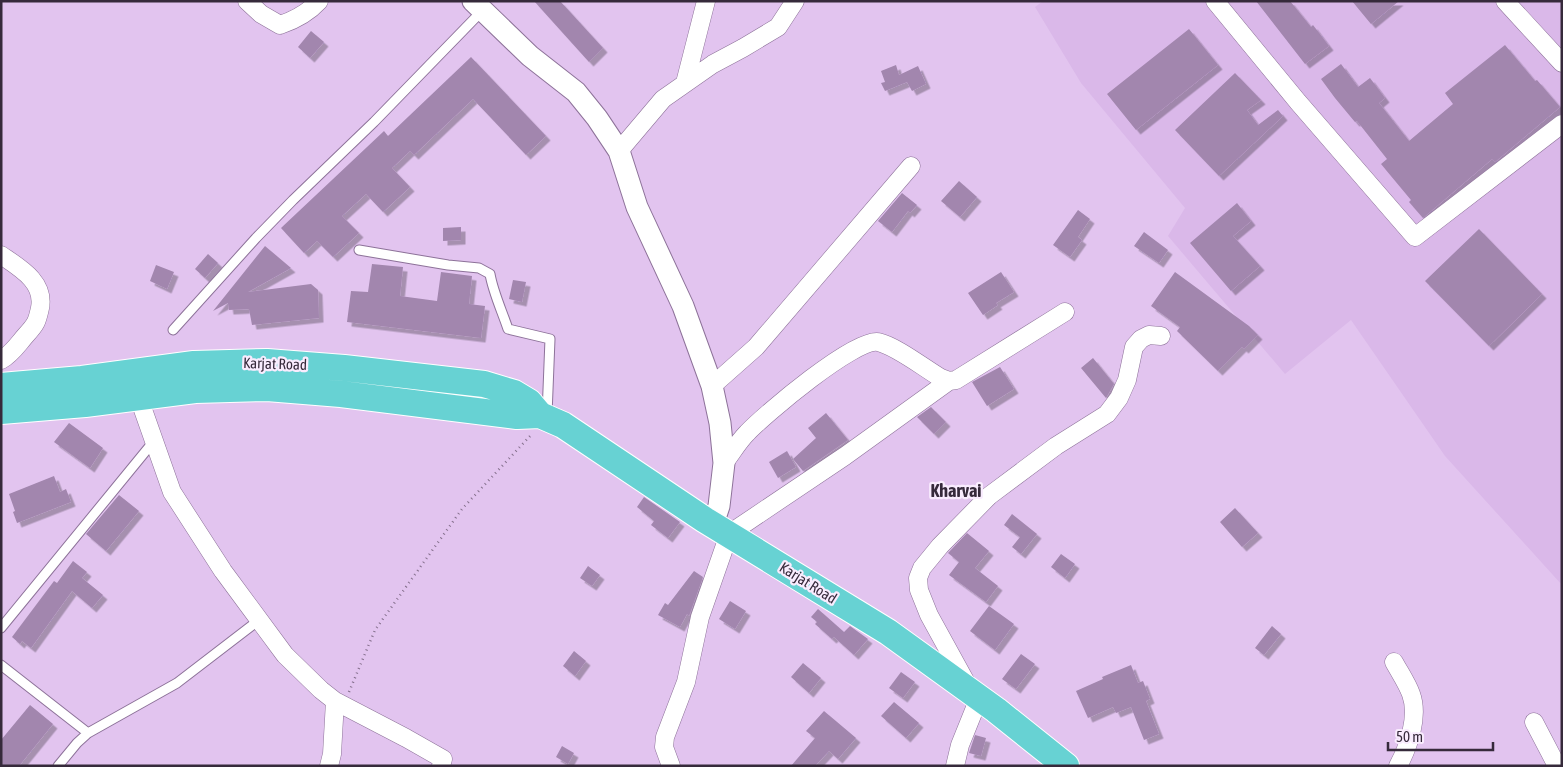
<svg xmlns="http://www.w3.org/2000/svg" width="1563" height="767" viewBox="0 0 1563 767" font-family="'Asap Condensed',sans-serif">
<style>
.built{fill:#dab8e9}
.building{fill:#a286ae;filter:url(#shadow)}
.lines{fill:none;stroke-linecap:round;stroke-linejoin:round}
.service-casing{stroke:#8d7299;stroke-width:11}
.minor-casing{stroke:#8d7299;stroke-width:19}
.tertiary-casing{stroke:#8d7299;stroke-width:23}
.primary-casing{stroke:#fff;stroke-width:28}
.path{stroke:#85708d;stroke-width:2.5;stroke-dasharray:1 4;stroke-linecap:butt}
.service{stroke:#fff;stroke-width:9}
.minor{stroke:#fff;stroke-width:18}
.tertiary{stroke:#fff;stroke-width:21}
.primary{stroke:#67d2d3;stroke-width:26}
.labels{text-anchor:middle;stroke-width:4.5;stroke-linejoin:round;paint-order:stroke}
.street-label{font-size:15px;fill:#362a3b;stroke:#f9ecfe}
.quarter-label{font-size:18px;font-weight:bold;fill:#362a3b;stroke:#f9ecfe}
</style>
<defs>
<filter id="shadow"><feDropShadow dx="4.5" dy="4.5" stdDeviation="0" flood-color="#0004"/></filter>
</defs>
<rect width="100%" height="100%" fill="#e2c4ef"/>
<!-- built -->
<path class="built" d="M 1043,1 L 1562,1 L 1562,585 L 1445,456 L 1351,320 L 1285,374 L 1168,236 L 1185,208 L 1081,83 L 1035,7 Z"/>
<!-- building -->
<path class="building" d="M 534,1 L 560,1 L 603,48 L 589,62 Z
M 1256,1 L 1290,1 L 1311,27 L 1313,25 L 1329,46 L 1305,64 Z
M 1352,1 L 1399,1 L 1371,24 Z
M 1189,29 L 1218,65 L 1136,130 L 1107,94 Z
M 311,31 L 324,42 L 310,58 L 298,47 Z
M 1505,45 L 1535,81 L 1537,80 L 1560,107 L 1495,162 L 1492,159 L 1423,218 L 1409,202 L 1411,200 L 1381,164 L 1387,159 L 1357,121 L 1355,122 L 1335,98 L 1321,79 L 1341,64 L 1358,87 L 1370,78 L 1385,98 L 1379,103 L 1409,141 L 1453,104 L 1445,93 Z
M 471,57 L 546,136 L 526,155 L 473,99 L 414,155 L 410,151 L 392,168 L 410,187 L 383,212 L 366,194 L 342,216 L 359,233 L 333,257 L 317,241 L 304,253 L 281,228 L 384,131 L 388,136 Z
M 896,65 L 899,75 L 918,66 L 926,84 L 912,91 L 907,82 L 885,91 L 881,83 L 885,82 L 881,71 Z
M 1235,73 L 1261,100 L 1247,110 L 1258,125 L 1278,110 L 1283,116 L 1219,176 L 1175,130 Z
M 959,181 L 977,197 L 960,217 L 941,201 Z
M 902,193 L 917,205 L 910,213 L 908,211 L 892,232 L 878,221 Z
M 1237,203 L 1251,221 L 1233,236 L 1260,266 L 1231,291 L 1190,243 Z
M 1078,210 L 1090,219 L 1078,237 L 1082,240 L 1070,257 L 1053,245 Z
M 461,227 L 461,240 L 443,241 L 443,228 Z
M 1479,229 L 1542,294 L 1489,346 L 1425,281 Z
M 1144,232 L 1168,250 L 1159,263 L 1134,246 Z
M 265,246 L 291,268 L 248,292 L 311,284 L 318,290 L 319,318 L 252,325 L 249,309 L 229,310 L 228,303 L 213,311 Z
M 208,254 L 218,263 L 205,278 L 195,269 Z
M 372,264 L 403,267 L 400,296 L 437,301 L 441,272 L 472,276 L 469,304 L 485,306 L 481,338 L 347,322 L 351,291 L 368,292 Z
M 156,265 L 174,272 L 167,289 L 150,281 Z
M 1001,272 L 1014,292 L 996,303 L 998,305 L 983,315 L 968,293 Z
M 1175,272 L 1249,326 L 1258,335 L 1244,349 L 1242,347 L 1218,371 L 1177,331 L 1180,327 L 1151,306 Z
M 513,280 L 526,282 L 522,302 L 509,299 Z
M 1093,358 L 1114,384 L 1106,398 L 1081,368 Z
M 1000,367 L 1014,389 L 987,406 L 972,382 Z
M 931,407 L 946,422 L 934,434 L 917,417 Z
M 826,413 L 848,440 L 803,471 L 793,459 L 816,438 L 808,428 Z
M 69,423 L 103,448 L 90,468 L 54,442 Z
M 787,451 L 796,467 L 778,478 L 769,462 Z
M 54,476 L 60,492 L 66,489 L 71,502 L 17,523 L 13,512 L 15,511 L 9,494 Z
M 119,495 L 139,511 L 106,551 L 86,534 Z
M 644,497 L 680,522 L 668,538 L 651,525 L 654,521 L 637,507 Z
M 1235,508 L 1258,533 L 1242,547 L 1220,522 Z
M 1012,514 L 1037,534 L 1021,554 L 1012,547 L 1020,537 L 1004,525 Z
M 967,533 L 989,551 L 975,568 L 998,586 L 986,602 L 949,575 L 959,562 L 948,553 Z
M 1061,554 L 1075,564 L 1065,578 L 1051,567 Z
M 73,561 L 87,572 L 82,578 L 103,595 L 92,608 L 72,591 L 31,648 L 22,641 L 20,644 L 12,637 L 54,581 L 57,583 Z
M 588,566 L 600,575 L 592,586 L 580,578 Z
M 694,571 L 703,577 L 689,616 L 687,614 L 680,627 L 658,615 L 665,603 L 668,605 Z
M 730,601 L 746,611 L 735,629 L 719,619 Z
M 989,606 L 1014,624 L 995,650 L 970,631 Z
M 818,609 L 844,632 L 850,626 L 868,639 L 854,655 L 834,637 L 832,639 L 815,624 L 817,622 L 811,617 Z
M 1272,626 L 1281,634 L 1264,655 L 1255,648 Z
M 574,651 L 586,661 L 575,676 L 563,666 Z
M 1021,654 L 1035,664 L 1016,689 L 1002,679 Z
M 803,663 L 821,678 L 809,693 L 791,677 Z
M 1131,665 L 1138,683 L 1143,681 L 1150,699 L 1146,701 L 1159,734 L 1144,740 L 1131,707 L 1116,713 L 1113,707 L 1088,718 L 1076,691 L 1103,679 L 1102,677 Z
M 901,672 L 915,682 L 903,698 L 889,688 Z
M 894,702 L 919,723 L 906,738 L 881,716 Z
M 30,705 L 53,724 L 19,766 L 1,766 L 1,740 Z
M 824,711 L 856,738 L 838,759 L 829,751 L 815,766 L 791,766 L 815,738 L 806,731 Z
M 975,735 L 986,738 L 981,756 L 969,753 Z
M 562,746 L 574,753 L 568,764 L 556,757 Z"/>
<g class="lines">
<defs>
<path id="service" d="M 359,250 L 448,265 L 479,268 L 490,274 C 493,292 502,311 508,329 L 550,339 L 547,415
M 173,330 L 256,238 L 293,200 L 374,122 L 482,11
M 1,628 L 154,441
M 1,665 L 88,733
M 58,766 L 77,743 L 88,733 L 177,683 L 259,620"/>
<path id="minor" d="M 247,1 L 261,14 L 280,25 C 295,20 308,13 319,1
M 1215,1 L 1298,102 L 1415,237 L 1562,124
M 1505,1 L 1562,63
M 685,83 L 706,1
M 619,151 L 663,99 L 713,64 L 743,48 L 778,27 L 795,1
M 1,255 C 20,268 45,282 40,308 C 37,322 36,324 26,335 C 18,344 12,354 1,360
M 712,386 L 756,347 L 911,166
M 135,387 L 172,492 L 223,571 L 285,655 L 321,690 L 335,701 L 406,738 L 443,759 L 441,766
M 724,463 C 732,453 738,442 747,433 C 765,414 855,338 878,342 C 896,346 924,368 941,378 L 949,381 L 956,380 L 1065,312
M 1394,662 C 1400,673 1407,683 1411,694 C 1419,716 1409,746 1398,766
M 968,686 L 929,615 L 919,590 L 918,578 L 922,568 L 940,546 L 989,496 L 1056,446 L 1107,414 L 1119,398 L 1127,380 L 1134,347 L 1141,339 L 1149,335 L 1161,336
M 1534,722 L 1557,766
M 329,766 L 332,754 L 335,701
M 671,766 L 664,747 L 665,737 L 686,682 L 700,617 L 729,534 L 845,456 L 949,381
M 955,766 L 960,745 L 979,698"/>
<path id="tertiary" d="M 473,1 L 530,56 L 576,92 L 597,118 L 619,151 L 637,207 L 683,306 L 712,386 L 720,423 L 724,463 L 719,506 L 713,524"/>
<path id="primary" d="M 1,386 L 82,379 L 194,364 L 267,362 L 344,368 L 484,384 L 514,393 L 529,402 L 540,415 L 563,425 L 705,520 L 888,632 L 996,710 L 1066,766
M 1,411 L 85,404 L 195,390 L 267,388 L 341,394 L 517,416 L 540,415"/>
</defs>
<!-- service casing -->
<use href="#service" class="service-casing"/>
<!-- minor casing -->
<use href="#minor" class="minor-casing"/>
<!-- tertiary casing -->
<use href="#tertiary" class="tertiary-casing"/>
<!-- primary casing -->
<use href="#primary" class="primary-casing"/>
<!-- path -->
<path class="path" d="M 349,692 L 375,630 L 462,509 L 531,435"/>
<!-- service -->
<use href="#service" class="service"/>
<!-- minor -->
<use href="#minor" class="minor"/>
<!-- tertiary -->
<use href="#tertiary" class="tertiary"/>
<!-- primary -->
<use href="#primary" class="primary"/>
</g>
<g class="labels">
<!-- street labels -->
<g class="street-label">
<text transform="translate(275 364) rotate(2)" y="5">Karjat Road</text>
<text transform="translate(808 583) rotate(32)" y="5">Karjat Road</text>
</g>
<!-- quarter labels -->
<g class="quarter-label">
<text x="956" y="497">Kharvai</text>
</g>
</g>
<!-- border -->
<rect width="1563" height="767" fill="none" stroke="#362a3b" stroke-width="5"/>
<!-- scale -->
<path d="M1388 742v8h105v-8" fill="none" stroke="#362a3b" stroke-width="2.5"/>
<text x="1396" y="742" font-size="15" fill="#362a3b" stroke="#f9ecfe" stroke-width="4" paint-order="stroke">50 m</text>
</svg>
